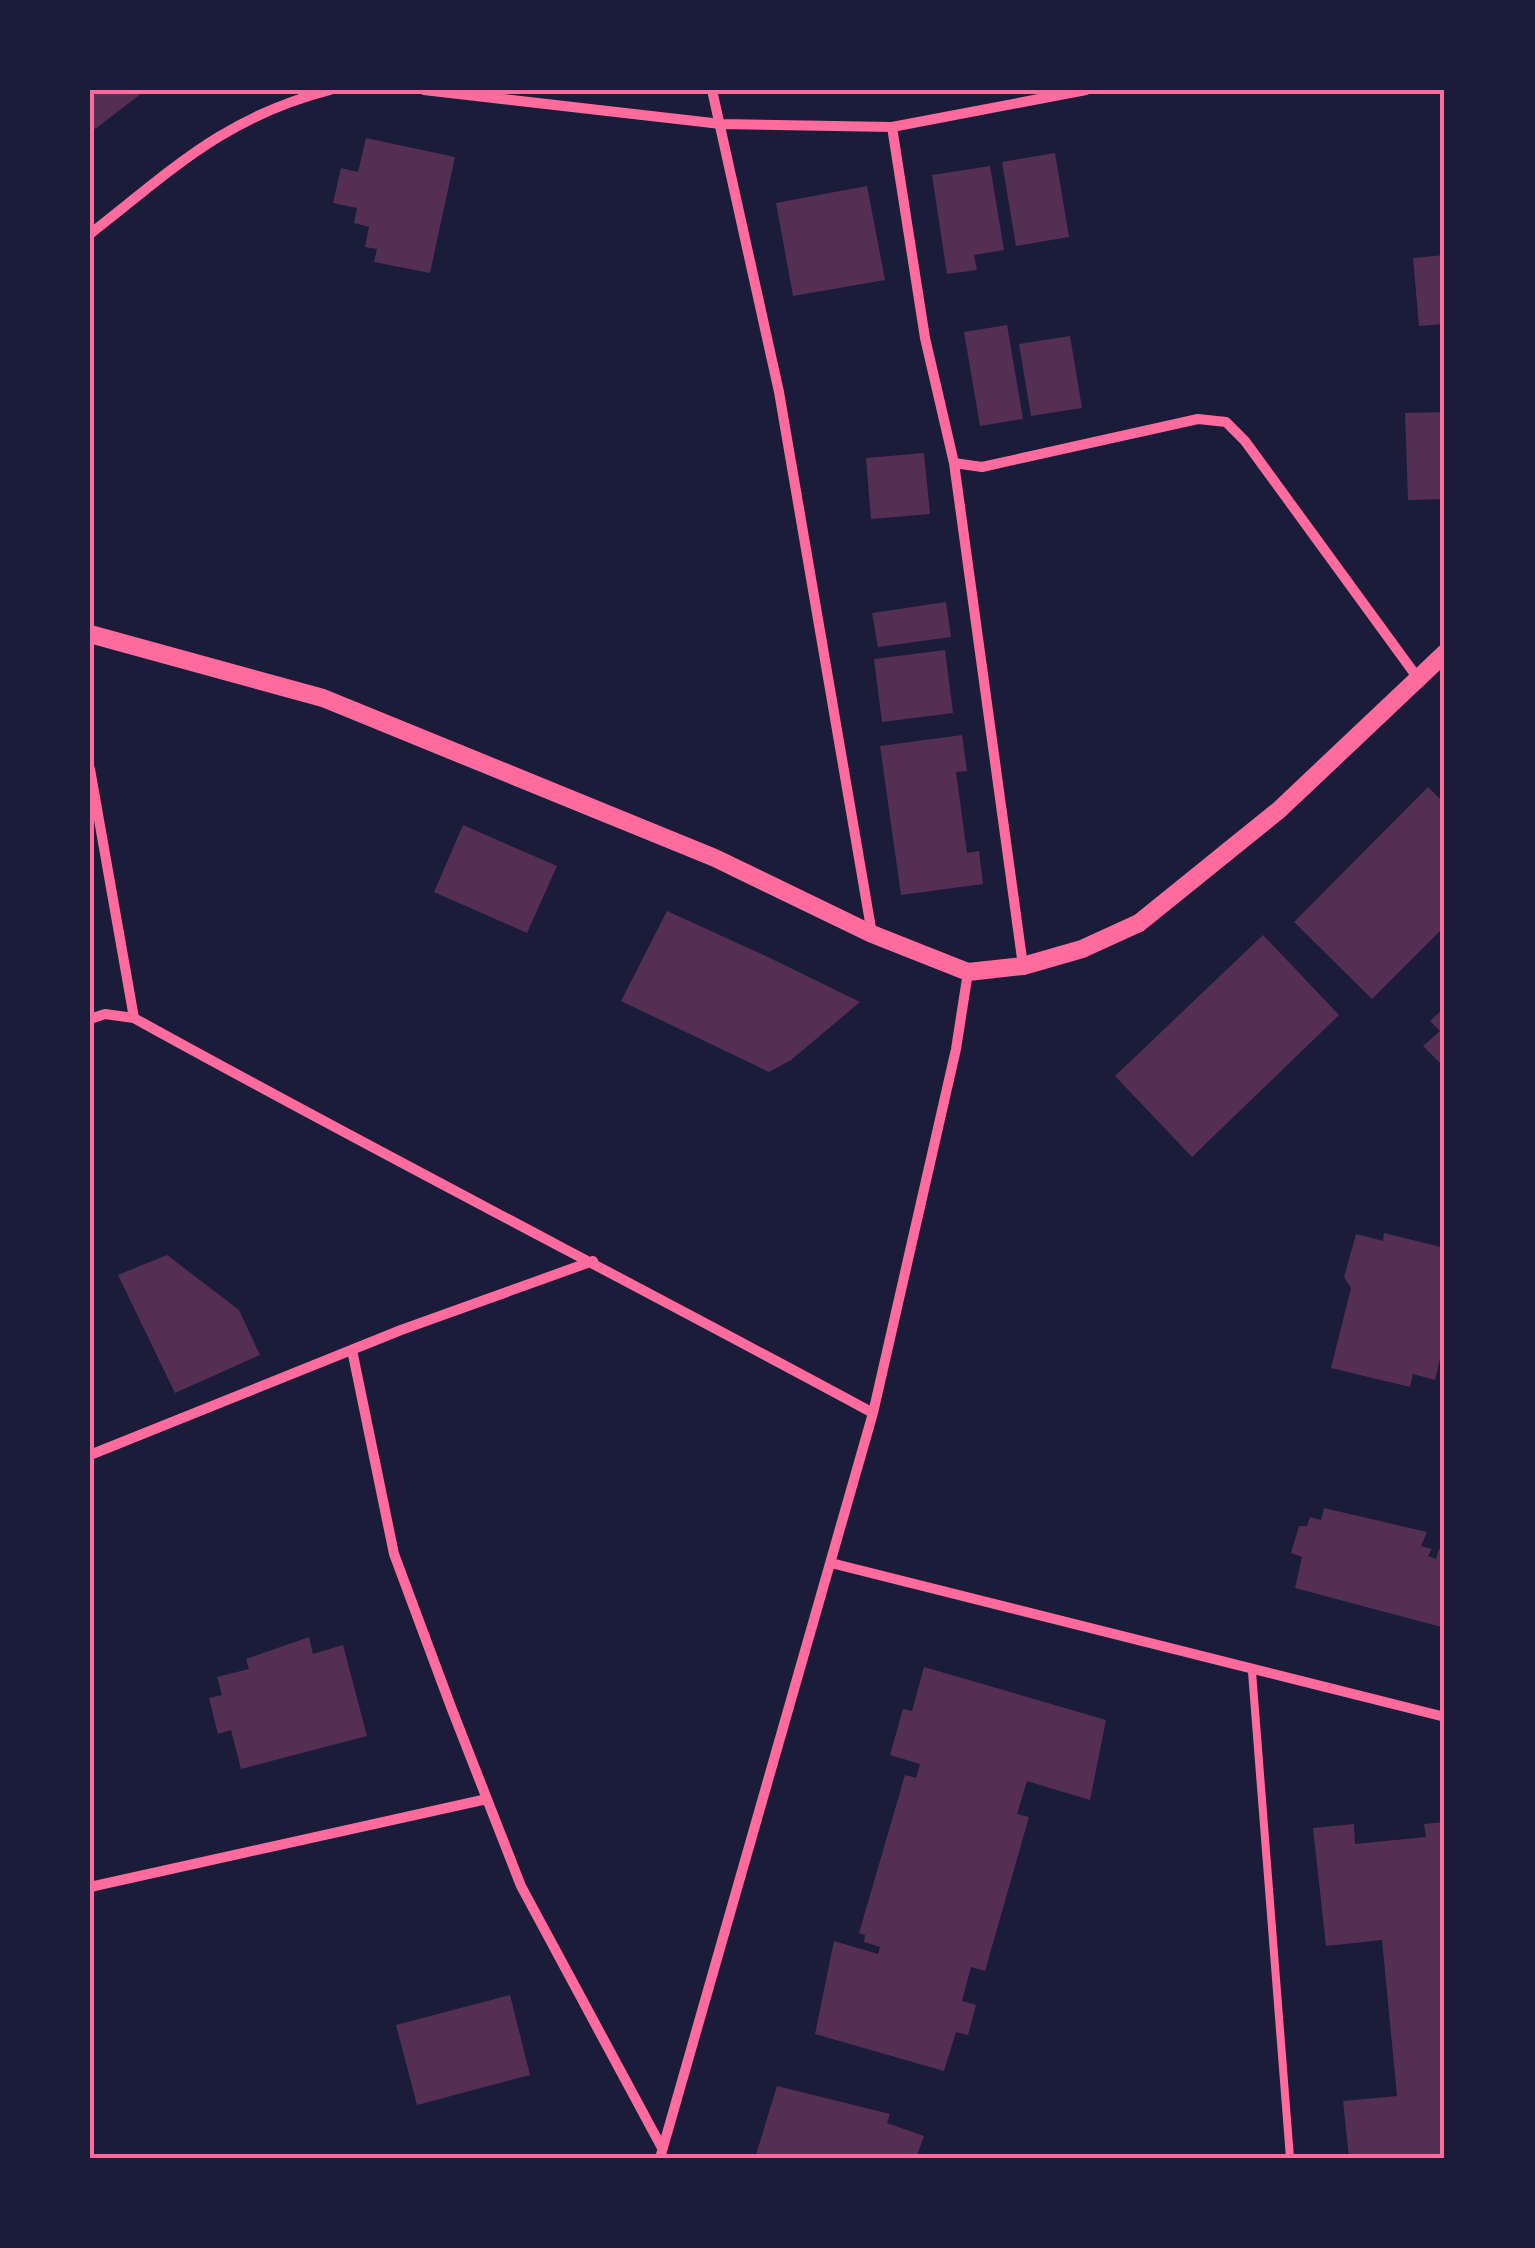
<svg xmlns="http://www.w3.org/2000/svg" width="1535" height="2248" viewBox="0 0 1535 2248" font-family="'Nunito Sans',sans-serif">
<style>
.building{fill:#542f53}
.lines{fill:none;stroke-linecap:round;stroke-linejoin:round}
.service{stroke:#ff6b9d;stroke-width:8}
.minor{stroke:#ff6b9d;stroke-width:10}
.tertiary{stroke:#ff6b9d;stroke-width:18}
.neatline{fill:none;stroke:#ff6b9d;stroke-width:4}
</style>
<rect width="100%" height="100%" fill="#1b1b3a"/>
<!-- building -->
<path class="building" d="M 90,90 L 146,90 L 95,129 L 90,123 Z
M 366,138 L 455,157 L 430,273 L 374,262 L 377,249 L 365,247 L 369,227 L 354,223 L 357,208 L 333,203 L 341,168 L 358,172 Z
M 1055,153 L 1069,237 L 1016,246 L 1002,162 Z
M 990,166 L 1004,250 L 974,255 L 977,270 L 947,274 L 932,175 Z
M 867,186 L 885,280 L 793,296 L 776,203 Z
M 1445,255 L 1445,324 L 1419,326 L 1413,258 Z
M 1007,325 L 1023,419 L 980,426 L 964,332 Z
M 1070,336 L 1082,408 L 1031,416 L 1019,344 Z
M 1445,412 L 1445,499 L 1408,500 L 1405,413 Z
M 924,453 L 930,514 L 871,519 L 866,458 Z
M 946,602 L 951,637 L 878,647 L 872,613 Z
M 945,650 L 953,713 L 882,722 L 874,659 Z
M 962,735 L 967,771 L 956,772 L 967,853 L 979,851 L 983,884 L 901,895 L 880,746 Z
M 1428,787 L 1445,804 L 1445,926 L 1372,999 L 1294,922 Z
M 463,825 L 557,866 L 527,933 L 434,892 Z
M 667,911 L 770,958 L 860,1002 L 791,1060 L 769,1072 L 621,1001 Z
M 1263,935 L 1339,1015 L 1192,1157 L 1115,1076 Z
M 1445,1007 L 1445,1068 L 1423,1046 L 1440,1031 L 1430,1021 Z
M 1384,1233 L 1445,1248 L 1445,1337 L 1435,1380 L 1413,1374 L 1410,1387 L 1331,1368 L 1351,1288 L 1344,1277 L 1356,1234 L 1383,1241 Z
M 167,1255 L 239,1310 L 260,1355 L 175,1393 L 118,1275 Z
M 1324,1508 L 1427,1532 L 1421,1546 L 1432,1549 L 1428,1556 L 1436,1559 L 1439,1549 L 1445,1551 L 1445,1628 L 1295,1588 L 1302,1557 L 1291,1553 L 1299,1526 L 1307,1526 L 1310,1517 L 1321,1520 Z
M 309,1637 L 313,1654 L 343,1645 L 367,1736 L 241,1769 L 231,1730 L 218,1734 L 209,1698 L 222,1695 L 217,1677 L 249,1669 L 246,1659 Z
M 924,1667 L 1106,1720 L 1090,1800 L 1027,1781 L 1017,1814 L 1029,1817 L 985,1971 L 971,1967 L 962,2001 L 976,2005 L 968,2035 L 956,2032 L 944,2071 L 815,2034 L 834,1941 L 878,1954 L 880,1947 L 864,1942 L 865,1935 L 859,1933 L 905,1775 L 916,1778 L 920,1764 L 890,1755 L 903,1709 L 912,1711 Z
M 1445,1822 L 1445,2158 L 1349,2158 L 1343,2101 L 1397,2096 L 1382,1940 L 1326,1946 L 1313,1828 L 1354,1824 L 1355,1844 L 1426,1837 L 1424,1824 Z
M 510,1995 L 530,2075 L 417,2105 L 396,2025 Z
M 777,2086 L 890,2114 L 887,2123 L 924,2136 L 916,2158 L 755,2158 Z"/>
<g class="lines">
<!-- service -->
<path class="service" d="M 1252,1672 L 1290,2158"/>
<!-- minor -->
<path class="minor" d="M 424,90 L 721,124 L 892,127 L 1086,90
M 712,90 L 779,392 L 872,934
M 892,127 L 925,338 L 954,463 L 982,467 L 1198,419 L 1226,422 L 1245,441 L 1417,677
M 90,234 C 173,169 225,117 330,90
M 954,463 L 1023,966
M 90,769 L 134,1018
M 90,1019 L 105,1014 L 134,1018 C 378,1153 627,1280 873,1413
M 352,1350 L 394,1554 L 451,1707 L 521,1886 L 662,2148
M 90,1455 L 401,1330 L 593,1261
M 831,1563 L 1445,1717
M 90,1887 L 487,1799
M 660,2158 L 873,1413 L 956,1049 L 968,972"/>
<!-- tertiary -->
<path class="tertiary" d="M 90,634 L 323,698 L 715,858 L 872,934 L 968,972 L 1023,966 L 1082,949 L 1139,923 L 1279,810 L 1445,653"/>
</g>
<!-- border -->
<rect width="1535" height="2248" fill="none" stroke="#1b1b3a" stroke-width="185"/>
<rect x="92" y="92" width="1350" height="2064" class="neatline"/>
</svg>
